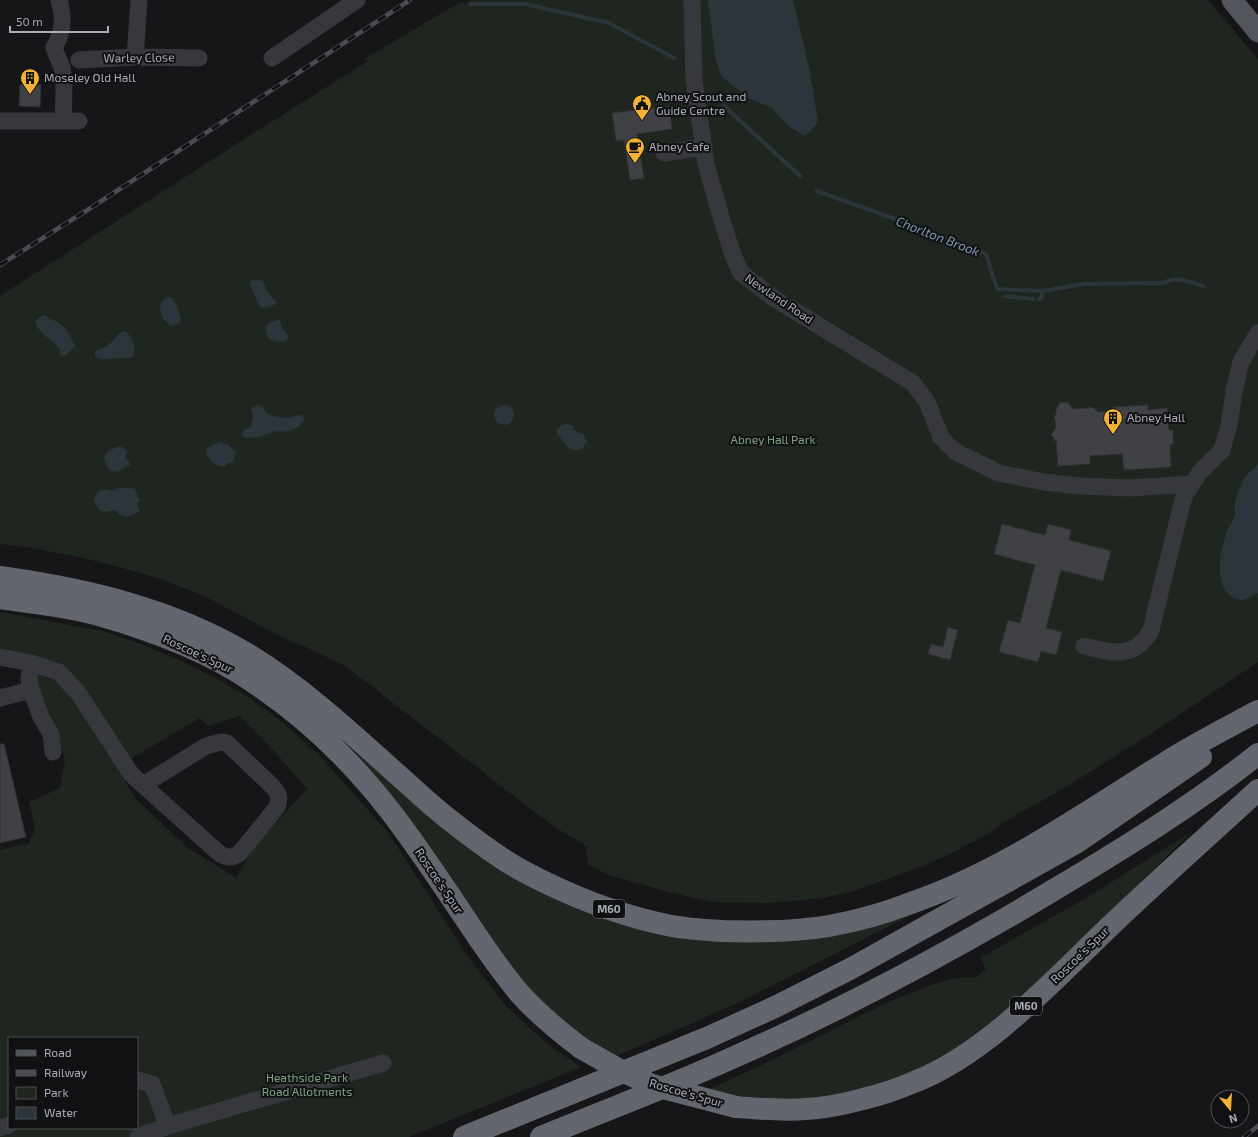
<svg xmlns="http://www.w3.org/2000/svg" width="1258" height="1137" viewBox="0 0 1258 1137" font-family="'Exo 2',sans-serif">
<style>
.green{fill:#1e261f;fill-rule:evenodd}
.water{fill:#2c353c}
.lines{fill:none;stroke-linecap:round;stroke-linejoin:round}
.stream{stroke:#2c353c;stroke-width:4}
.building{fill:#404145;stroke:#303034}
.minor{stroke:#37383d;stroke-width:17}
.major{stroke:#53555c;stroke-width:21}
.highway{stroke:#63666e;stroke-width:22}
.rail-casing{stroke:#4a4c52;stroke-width:4.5}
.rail{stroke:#111113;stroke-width:3;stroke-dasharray:9;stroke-linecap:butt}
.highway-bridge{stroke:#63666e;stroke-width:22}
.labels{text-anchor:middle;stroke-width:4;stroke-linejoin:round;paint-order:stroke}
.shield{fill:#111113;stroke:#7b7e86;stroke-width:1}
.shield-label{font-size:11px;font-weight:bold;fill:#a8adb8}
.street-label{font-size:12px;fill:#a8adb8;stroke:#111113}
.poi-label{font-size:12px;fill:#a8adb8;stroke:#111113;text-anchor:start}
.park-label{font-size:12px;fill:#7fa381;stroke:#111113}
.water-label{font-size:13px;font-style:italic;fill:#7f9bb3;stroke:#111113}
</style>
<rect width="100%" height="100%" fill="#161618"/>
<!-- green -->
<path class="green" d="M 471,0 L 1208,0 L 1258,59 L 1258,662 L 1146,737 L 1056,793 L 1014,816 L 984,836 L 952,853 L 923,866 L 854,891 L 823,898 L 795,901 L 767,903 L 713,902 L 668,892 L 609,875 L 588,865 L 586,852 L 588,847 L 553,826 L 345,666 L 306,647 L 285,639 L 206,597 L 161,579 L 112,565 L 78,557 L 26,547 L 0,544 L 0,296 L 260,129 L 368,61 L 366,58 L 462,1 L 465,4 Z
M 0,612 L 103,631 L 141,644 L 181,661 L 217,679 L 250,698 L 286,725 L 321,757 L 388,832 L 468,957 L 506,1006 L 545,1042 L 581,1067 L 409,1137 L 0,1137 L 0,850 L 29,843 L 35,829 L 29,802 L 60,788 L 65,760 L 55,725 L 36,692 L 36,671 L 62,680 L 136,799 L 188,848 L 236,878 L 255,845 L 307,789 L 275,752 L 240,716 L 208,726 L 200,718 L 129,760 L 58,667 L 0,651 ZM 9,1038 L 137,1038 L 137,1128 L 9,1128 Z
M 360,752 L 458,837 L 701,938 L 929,906 L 738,1003 L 614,1057 L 586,1040 L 533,994 L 354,758 Z
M 1193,831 L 1003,1015 L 966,1043 L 938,1061 L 868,1090 L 803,1101 L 726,1095 L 705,1091 C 738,1076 771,1061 804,1044 C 838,1028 941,970 975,978 L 986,969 L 980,958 L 1086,898 Z"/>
<!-- water -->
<path class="water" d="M 708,0 L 793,0 L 809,68 L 818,122 L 805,136 L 788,126 L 772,108 L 750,99 L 722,77 L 716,61 Z
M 254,279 L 262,281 L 270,295 L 275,300 L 276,303 L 272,306 L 261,308 L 259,305 L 250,285 L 250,282 Z
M 168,297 L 172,298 C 176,305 183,315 180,323 L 172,326 C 161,322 154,302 168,297 Z
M 44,315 L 59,323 L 66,329 L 74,344 L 75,347 L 64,356 L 60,355 C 60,353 60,350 59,348 C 54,341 21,322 44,315 Z
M 279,319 L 283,329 L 288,335 L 287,340 C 283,341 279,343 274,341 C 267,340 262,328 269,323 C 272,321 276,321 279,319 Z
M 124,331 C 133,335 135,346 134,355 L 130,358 C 121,357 102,362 95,357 L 95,352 C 99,348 105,348 109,344 C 116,340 114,334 124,331 Z
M 257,405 L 261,406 L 268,414 L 273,416 L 288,418 L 303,414 L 304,420 L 298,427 L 289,431 L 281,432 L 277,431 L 259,437 L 245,438 L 242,435 L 242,432 L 251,426 L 253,418 L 251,408 Z
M494 415a10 10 0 1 1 20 0a10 10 0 1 1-20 0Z
M 565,424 L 572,425 L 575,431 C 582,434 585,433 587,442 L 582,449 C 579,450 575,451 572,450 C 569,449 565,444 563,441 C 556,433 553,429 565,424 Z
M 219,442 L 229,445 L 236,453 L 233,462 L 228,463 L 226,466 C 216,468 204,458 207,448 Z
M 120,446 L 127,451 L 125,458 L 130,462 L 130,465 L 117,472 L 110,471 C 100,456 103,452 120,446 Z
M 1258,464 L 1258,593 C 1245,599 1240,605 1228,593 C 1214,580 1221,545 1228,529 C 1230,524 1234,520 1235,515 C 1236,511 1234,507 1235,503 C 1236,495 1241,484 1245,477 C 1248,472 1255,469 1258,464 Z
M 118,488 L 130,488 L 134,489 L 140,500 L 137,504 L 139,509 L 139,512 L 127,517 L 119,514 L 116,510 C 102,512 100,515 94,500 C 96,491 103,487 112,491 Z"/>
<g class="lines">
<!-- stream -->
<path class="stream" d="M 470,4 L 525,4 L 609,23 L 674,58
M 723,105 L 800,176
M 817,191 L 912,225 L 986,254 L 997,289 L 1043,291 L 1084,284 L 1155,283 C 1164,284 1163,282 1171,280 C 1179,277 1195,283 1203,286
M 1005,296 L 1033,299
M 1039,299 L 1041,299 L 1043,291"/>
</g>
<!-- building -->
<path class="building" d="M 20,85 L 41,85 L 40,107 L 19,106 Z
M 669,106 L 672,129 L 637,134 L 644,178 L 630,180 L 624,140 L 616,141 L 612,113 Z
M 1063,402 L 1068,403 L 1073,409 L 1087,408 L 1089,407 L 1094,408 L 1098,412 L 1114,411 L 1114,407 L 1148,405 L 1148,410 L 1167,408 L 1169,430 L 1173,430 L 1173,444 L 1170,445 L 1171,467 L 1124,470 L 1122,454 L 1090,456 L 1090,464 L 1058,466 L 1056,440 L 1054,441 L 1054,438 L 1051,435 L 1056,428 L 1054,415 L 1056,415 L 1056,410 L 1059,404 Z
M 1002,524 L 1045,535 L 1048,524 L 1071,530 L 1069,540 L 1111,551 L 1103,581 L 1061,570 L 1046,628 L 1062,632 L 1056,655 L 1041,651 L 1038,662 L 999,652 L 1008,620 L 1020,623 L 1035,565 L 994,554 Z
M 948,627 L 958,630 L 950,660 L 928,654 L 931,644 L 943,647 Z
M 0,744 L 4,744 L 26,837 L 0,843 Z"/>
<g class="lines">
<!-- minor -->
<path class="minor" d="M 59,0 C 64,17 64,32 54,47 C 56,55 60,61 62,68 C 66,84 63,104 63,121
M 692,0 L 694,80 L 706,164 L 723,224 L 733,255 L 741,273 L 775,299 L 913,383 L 927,402 L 941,437 L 947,444 L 956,452 L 999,473 L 1044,482 L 1081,486 L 1129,488 L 1192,484
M 135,57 L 139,0
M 272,58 L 357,0
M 79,60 L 135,57 L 199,58
M 0,121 L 79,121
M 664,153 L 704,147
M 1084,646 C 1111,653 1135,660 1151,630 L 1182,503 L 1186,493 L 1200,472 L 1222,450 L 1229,425 L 1234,391 L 1241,362 L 1258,333
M 0,657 L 31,663 L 59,672 L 79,694 L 131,774 L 143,785 L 220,854 C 228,858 231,858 239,854 L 277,807 C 281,797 278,793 272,786 L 227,743 L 221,742 L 206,746 L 143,785
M 31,663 L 29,678 L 31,690 L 41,717 L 51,734 L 53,752
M 0,698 L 31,690
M 137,1080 L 152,1084 L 168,1126
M 0,1128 L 9,1125
M 138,1137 L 168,1126 L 383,1063"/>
<!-- major -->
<path class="major" d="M 1232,0 L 1258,32"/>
<!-- highway -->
<path class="highway" d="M 0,577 C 86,589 173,609 249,655 C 303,688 350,732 398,775 C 414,789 429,804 446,817 C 466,833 487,849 509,863 C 527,874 546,883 566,892 C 598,906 632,918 667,925 C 685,929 704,930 723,931 C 758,932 795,932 829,926 C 857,921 885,913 911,903 C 1003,871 1083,814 1165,763 C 1195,744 1227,728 1258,711
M 0,598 C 32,603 64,606 95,614 C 148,629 207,650 253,682 C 314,722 366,776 408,835 C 429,864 449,894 469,924 C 485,948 502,973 521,995 C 539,1015 560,1032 581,1048
M 736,1107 C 760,1109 783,1111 806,1109 C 825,1108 845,1104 863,1099 C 880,1095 898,1089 914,1082 C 986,1054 1053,981 1108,928 C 1157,881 1208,836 1258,790
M 464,1137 L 709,1037 L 775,1007 L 850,969 L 1076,843 L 1201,757
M 541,1137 C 601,1112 663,1089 723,1062 C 838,1012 949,953 1057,888 C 1126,847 1195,804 1258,754"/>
<defs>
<path id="rail" d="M 0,265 L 89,209 L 410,0
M 1244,1137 L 1258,1126"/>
</defs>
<!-- rail casing -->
<use href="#rail" class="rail-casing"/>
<!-- rail -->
<use href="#rail" class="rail"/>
<!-- highway-bridge -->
<path class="highway-bridge" d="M 581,1048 L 618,1069 L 652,1085 L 736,1107"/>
</g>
<!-- icons -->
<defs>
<symbol id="building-pin" viewBox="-11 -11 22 30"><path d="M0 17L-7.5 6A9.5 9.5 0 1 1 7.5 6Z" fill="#f2b134" stroke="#111113"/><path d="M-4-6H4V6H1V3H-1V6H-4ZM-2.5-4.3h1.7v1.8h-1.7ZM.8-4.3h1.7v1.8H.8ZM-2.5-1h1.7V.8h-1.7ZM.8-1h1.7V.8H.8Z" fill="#111"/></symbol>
<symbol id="civic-pin" viewBox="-11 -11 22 30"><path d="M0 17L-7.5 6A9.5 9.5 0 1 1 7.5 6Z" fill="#f2b134" stroke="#111113"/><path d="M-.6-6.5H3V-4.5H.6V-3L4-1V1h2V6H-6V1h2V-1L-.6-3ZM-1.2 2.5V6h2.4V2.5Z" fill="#111"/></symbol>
<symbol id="cafe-pin" viewBox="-11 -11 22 30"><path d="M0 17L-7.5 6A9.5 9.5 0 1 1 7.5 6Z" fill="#f2b134" stroke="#111113"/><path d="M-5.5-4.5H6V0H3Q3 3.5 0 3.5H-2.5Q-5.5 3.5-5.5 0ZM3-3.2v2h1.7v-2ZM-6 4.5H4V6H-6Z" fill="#111"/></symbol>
</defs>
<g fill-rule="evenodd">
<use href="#building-pin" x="19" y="67" width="22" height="30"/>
<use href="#civic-pin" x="631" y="93" width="22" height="30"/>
<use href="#cafe-pin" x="624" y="136" width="22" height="30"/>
<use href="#building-pin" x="1102" y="407" width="22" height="30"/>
</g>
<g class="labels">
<!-- shield labels -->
<g class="shield">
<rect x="593" y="900" width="32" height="18" rx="3"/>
<rect x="1010" y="997" width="32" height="18" rx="3"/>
</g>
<g class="shield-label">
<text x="609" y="913">M60</text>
<text x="1026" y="1010">M60</text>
</g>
<!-- street labels -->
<g class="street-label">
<text transform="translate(139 58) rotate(-1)" y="4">Warley Close</text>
<text transform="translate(779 299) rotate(34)" y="4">Newland Road</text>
<text transform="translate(198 654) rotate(25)" y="4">Roscoe's Spur</text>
<text transform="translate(439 881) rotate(56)" y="4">Roscoe's Spur</text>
<text transform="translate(1080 955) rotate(-44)" y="4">Roscoe's Spur</text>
<text transform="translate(686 1093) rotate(16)" y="4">Roscoe's Spur</text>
</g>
<!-- poi labels -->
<g class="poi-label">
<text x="44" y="82">Moseley Old Hall</text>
<text x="656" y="101">Abney Scout and<tspan x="656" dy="14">Guide Centre</tspan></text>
<text x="649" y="151">Abney Cafe</text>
<text x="1127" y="422">Abney Hall</text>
</g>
<!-- park labels -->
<g class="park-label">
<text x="773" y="444">Abney Hall Park</text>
<text x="307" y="1082">Heathside Park<tspan x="307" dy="14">Road Allotments</tspan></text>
</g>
<!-- water labels -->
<g class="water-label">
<text transform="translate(938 236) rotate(21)" y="5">Chorlton Brook</text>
</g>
</g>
<!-- legend -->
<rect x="8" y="1037" width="130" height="92" fill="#111113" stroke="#4d4f55"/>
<rect x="16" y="1050" width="20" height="6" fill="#53555c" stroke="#4d4f55"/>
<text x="44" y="1057" font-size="12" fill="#a8adb8">Road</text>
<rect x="16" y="1070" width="20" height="6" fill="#4a4c52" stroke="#4d4f55"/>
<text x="44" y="1077" font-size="12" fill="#a8adb8">Railway</text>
<rect x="16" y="1087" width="20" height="12" fill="#1e261f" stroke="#4d4f55"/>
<text x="44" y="1097" font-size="12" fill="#a8adb8">Park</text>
<rect x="16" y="1107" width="20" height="12" fill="#2c353c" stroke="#4d4f55"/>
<text x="44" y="1117" font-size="12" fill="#a8adb8">Water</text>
<!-- north arrow -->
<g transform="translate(1230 1109) rotate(162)"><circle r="19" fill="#111113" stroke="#4d4f55"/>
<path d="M0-3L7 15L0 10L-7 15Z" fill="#f2b134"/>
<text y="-6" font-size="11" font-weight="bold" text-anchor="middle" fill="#a8adb8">N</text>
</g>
<!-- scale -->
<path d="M10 26v6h98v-6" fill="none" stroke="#a8adb8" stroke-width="2"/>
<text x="16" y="26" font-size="12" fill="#a8adb8" stroke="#111113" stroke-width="3" paint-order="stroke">50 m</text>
</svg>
